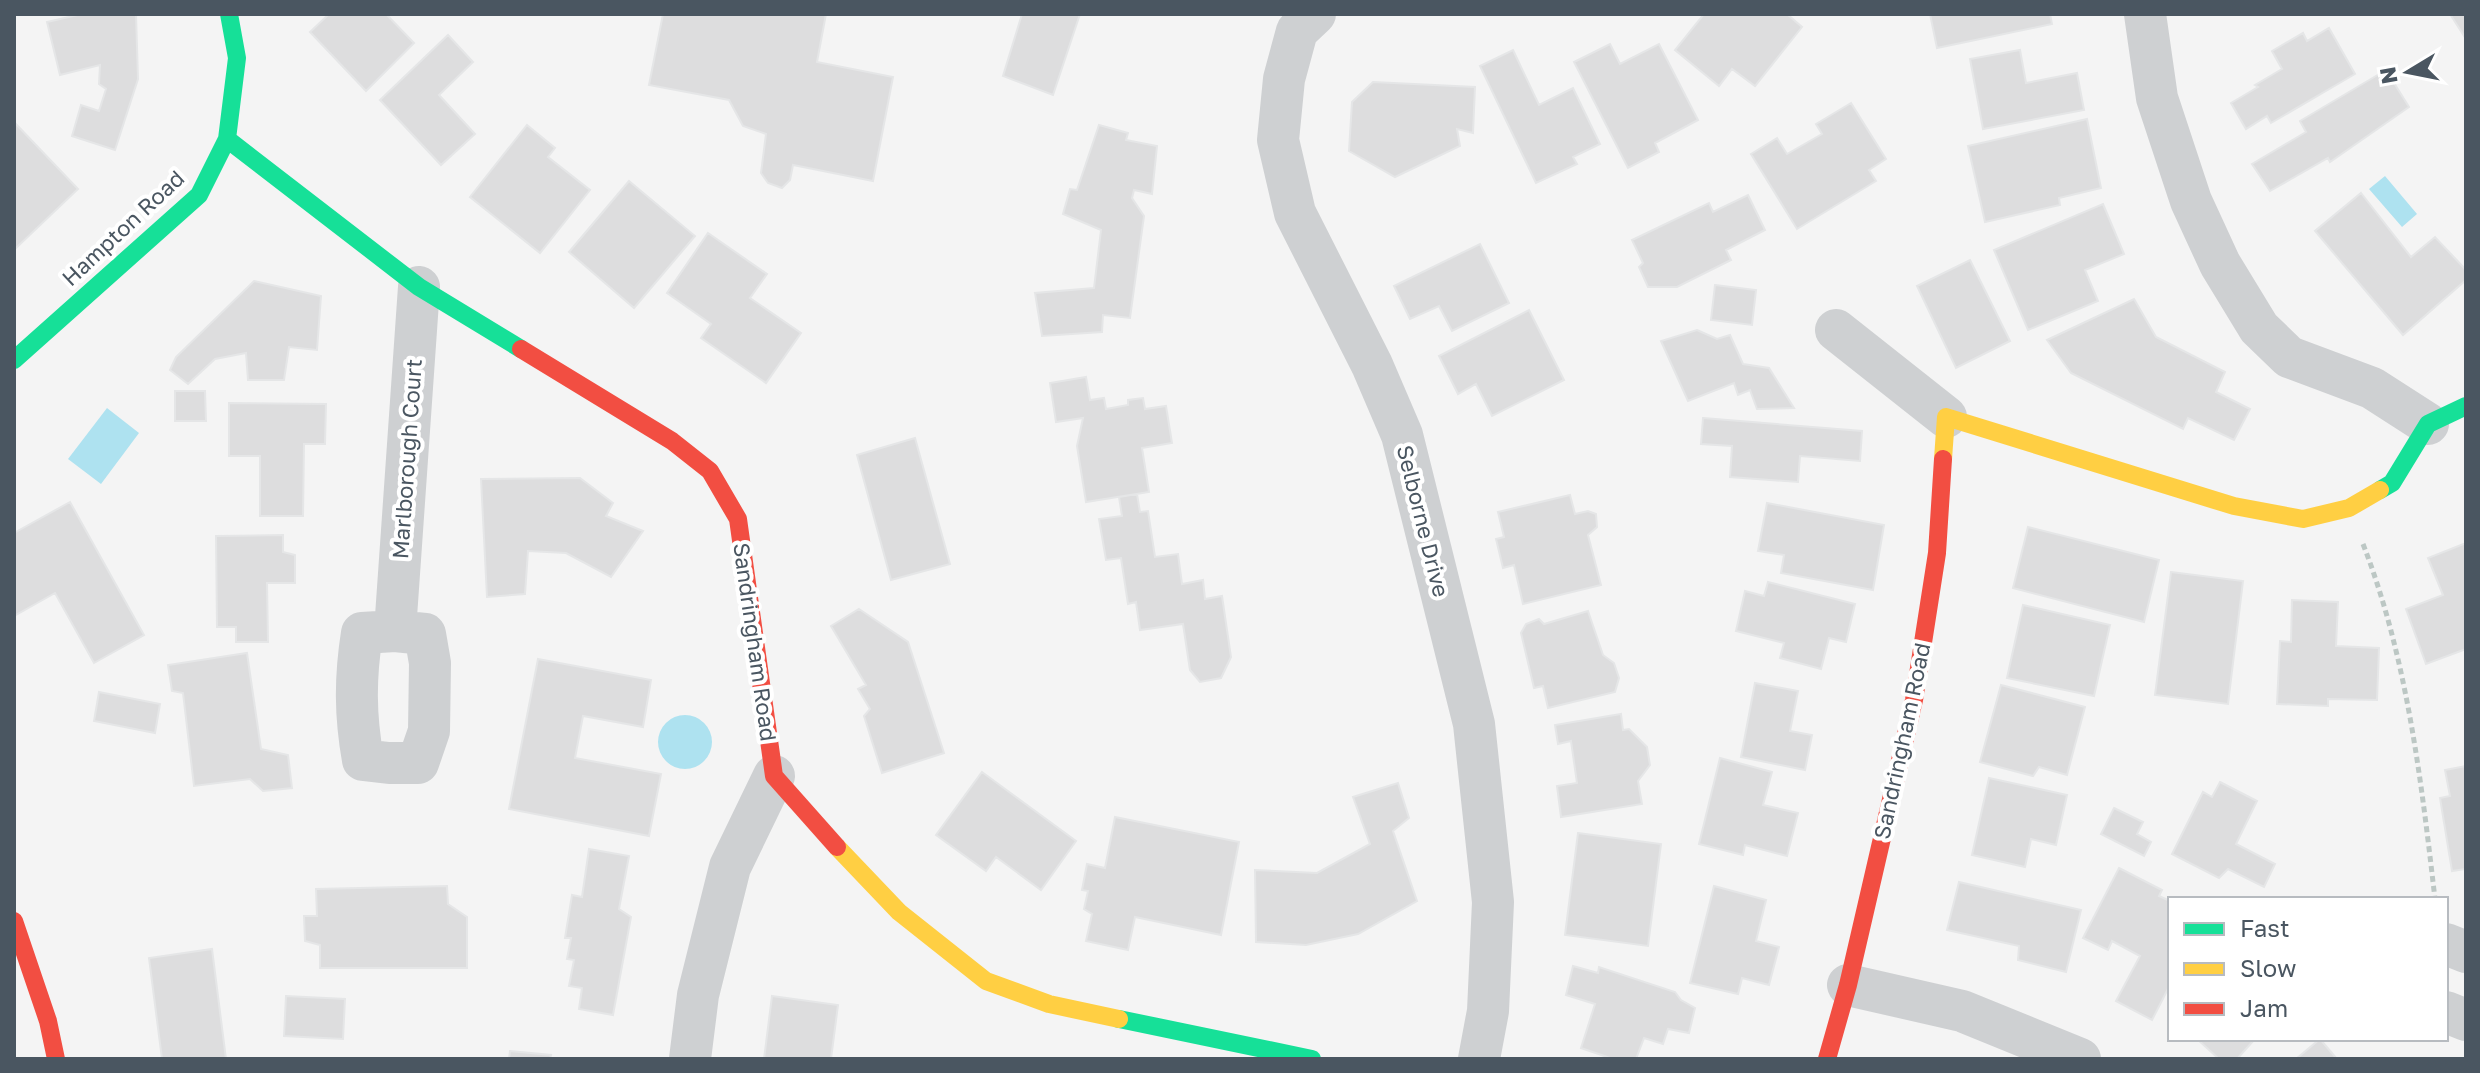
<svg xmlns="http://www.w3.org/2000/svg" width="2480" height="1073" viewBox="0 0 2480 1073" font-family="'Golos Text',sans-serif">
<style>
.water{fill:#aee2f0}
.building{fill:#ddddde;stroke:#e5e6e7;stroke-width:2}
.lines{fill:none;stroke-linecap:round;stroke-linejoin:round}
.path{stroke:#bcc7c4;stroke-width:5;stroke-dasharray:6 4;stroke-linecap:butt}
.street{stroke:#ced0d2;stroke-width:42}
.fast{stroke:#16e098;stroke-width:18}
.slow{stroke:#ffcf43;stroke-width:18}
.jam{stroke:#f24e42;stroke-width:18}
.labels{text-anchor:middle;stroke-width:8;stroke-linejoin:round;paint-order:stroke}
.street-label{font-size:22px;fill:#4a5661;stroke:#fff}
</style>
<rect width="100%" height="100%" fill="#f4f4f4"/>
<!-- water -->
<path class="water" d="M 2385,176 L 2417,214 L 2402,227 L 2369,189 Z
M 107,408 L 139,433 L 101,484 L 68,459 Z
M658 742a27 27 0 1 1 54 0a27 27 0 1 1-54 0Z"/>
<!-- building -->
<path class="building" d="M 82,14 L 136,14 L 138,79 L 115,150 L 72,136 L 81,105 L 99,111 L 106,89 L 99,84 L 100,65 L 60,75 L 47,22 Z
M 329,14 L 386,14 L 414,43 L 366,91 L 310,32 Z
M 663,14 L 826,14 L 817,62 L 893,77 L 873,181 L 793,165 L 790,180 L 782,188 L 768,183 L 761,173 L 766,134 L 743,126 L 729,100 L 649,85 Z
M 1022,14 L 1080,14 L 1053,95 L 1003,76 Z
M 1704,14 L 1787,14 L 1802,27 L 1755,86 L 1732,69 L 1719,86 L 1675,50 Z
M 1930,14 L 2050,14 L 2052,24 L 1937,48 Z
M 2450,14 L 2466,14 L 2466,39 Z
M 2329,28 L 2355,74 L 2271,123 L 2267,116 L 2246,129 L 2231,103 L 2258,87 L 2255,85 L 2282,69 L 2272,51 L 2303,33 L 2307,41 Z
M 448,35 L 473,62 L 439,95 L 475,134 L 441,165 L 380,100 Z
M 1610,44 L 1620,64 L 1659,44 L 1698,120 L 1655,143 L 1659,152 L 1628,168 L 1574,62 Z
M 1513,50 L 1539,105 L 1573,88 L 1600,144 L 1573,157 L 1577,164 L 1536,183 L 1480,66 Z
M 2020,50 L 2026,83 L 2077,73 L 2084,110 L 1983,129 L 1970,59 Z
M 2386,70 L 2409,107 L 2330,162 L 2328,158 L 2270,191 L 2252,164 L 2306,132 L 2300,121 Z
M 1373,82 L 1475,87 L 1473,133 L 1457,129 L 1460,146 L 1395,177 L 1349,151 L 1352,102 Z
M 1851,103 L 1886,159 L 1869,170 L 1876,181 L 1797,229 L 1751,154 L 1777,138 L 1787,154 L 1822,134 L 1816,124 Z
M 2087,119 L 2101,188 L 2059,198 L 2060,205 L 1985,222 L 1968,146 Z
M 14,122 L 78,189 L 14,250 Z
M 527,125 L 555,148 L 548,157 L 590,190 L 540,253 L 470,197 Z
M 1099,125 L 1128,133 L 1126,140 L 1157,146 L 1152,194 L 1134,190 L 1132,198 L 1144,216 L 1130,318 L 1103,315 L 1102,332 L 1042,336 L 1035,293 L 1094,288 L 1101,230 L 1063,214 L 1070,189 L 1077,190 Z
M 629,181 L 695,236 L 634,308 L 569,252 Z
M 2361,193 L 2411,257 L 2435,237 L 2466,270 L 2466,280 L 2403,335 L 2315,231 Z
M 1748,195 L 1765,230 L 1726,250 L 1731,260 L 1677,287 L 1648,287 L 1639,267 L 1643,263 L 1632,240 L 1709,203 L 1713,212 Z
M 2103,204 L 2124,254 L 2085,270 L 2098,301 L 2028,330 L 1994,250 Z
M 708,233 L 767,274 L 750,298 L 801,333 L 766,383 L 701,338 L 711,324 L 667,293 Z
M 1480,244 L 1509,303 L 1452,331 L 1439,306 L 1410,319 L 1394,286 Z
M 1970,260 L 2010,341 L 1956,368 L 1917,286 Z
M 254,281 L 321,296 L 317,350 L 289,347 L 284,380 L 248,380 L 246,353 L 215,359 L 188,384 L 170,370 L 176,357 Z
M 1715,285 L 1756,290 L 1752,325 L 1711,320 Z
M 2134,299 L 2156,337 L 2225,372 L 2216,392 L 2250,409 L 2234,440 L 2188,418 L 2183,429 L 2071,373 L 2047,340 Z
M 1529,310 L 1564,380 L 1492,416 L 1476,384 L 1458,394 L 1439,356 Z
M 1697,330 L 1717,339 L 1730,335 L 1743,364 L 1769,368 L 1794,408 L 1757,409 L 1750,390 L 1738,395 L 1734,383 L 1688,401 L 1661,341 Z
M 1086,377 L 1090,400 L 1104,398 L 1106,409 L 1128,405 L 1128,400 L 1143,398 L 1145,409 L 1166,406 L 1172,443 L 1142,448 L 1149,492 L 1086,502 L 1077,446 L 1083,418 L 1056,422 L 1050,383 Z
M 175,391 L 205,391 L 206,421 L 175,421 Z
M 229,403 L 326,404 L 325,444 L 304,444 L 303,516 L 260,516 L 260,456 L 229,456 Z
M 1703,418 L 1862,431 L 1860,461 L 1800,456 L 1798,482 L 1730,477 L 1732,446 L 1701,444 Z
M 915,438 L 950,564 L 891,580 L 857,455 Z
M 580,478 L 613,503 L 606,516 L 643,531 L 611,577 L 566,553 L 528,551 L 525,594 L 487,597 L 481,479 Z
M 1137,494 L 1140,512 L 1148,511 L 1155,557 L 1178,554 L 1182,584 L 1203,580 L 1205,599 L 1222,596 L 1231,657 L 1221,678 L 1200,682 L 1190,670 L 1183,624 L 1140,630 L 1136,602 L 1128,604 L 1121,558 L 1106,560 L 1099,519 L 1122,516 L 1119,497 Z
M 1570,495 L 1575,514 L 1588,511 L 1596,514 L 1597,527 L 1588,535 L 1601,585 L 1523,604 L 1514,565 L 1503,568 L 1496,539 L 1504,537 L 1498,512 Z
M 70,502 L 144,635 L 94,663 L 55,593 L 14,616 L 14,533 Z
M 1767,503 L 1884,525 L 1873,590 L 1781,573 L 1784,555 L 1758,551 Z
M 2028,527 L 2159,560 L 2144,622 L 2013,588 Z
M 283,535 L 283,552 L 295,555 L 295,583 L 267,583 L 268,642 L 236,642 L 236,627 L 217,627 L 216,536 Z
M 2466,543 L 2466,649 L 2426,664 L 2406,609 L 2443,595 L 2428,558 Z
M 2171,572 L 2243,581 L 2228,704 L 2155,695 Z
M 1768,582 L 1855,604 L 1846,642 L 1829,638 L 1821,669 L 1780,658 L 1784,643 L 1736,631 L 1745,591 L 1764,596 Z
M 2292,600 L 2338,602 L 2336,646 L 2379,648 L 2377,700 L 2328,699 L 2328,706 L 2277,704 L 2280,641 L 2291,642 Z
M 2023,605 L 2110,625 L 2094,696 L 2007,678 Z
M 859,609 L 908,642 L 944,753 L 882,773 L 864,716 L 870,709 L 858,689 L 866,685 L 831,626 Z
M 1588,611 L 1603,655 L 1614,663 L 1619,678 L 1615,692 L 1548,708 L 1543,686 L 1534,688 L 1521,633 L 1526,624 L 1539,619 L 1544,624 Z
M 247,653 L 261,749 L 288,755 L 292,788 L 263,791 L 250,779 L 194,786 L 183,693 L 172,691 L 168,665 Z
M 538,659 L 651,680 L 643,727 L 583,716 L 575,758 L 661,774 L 649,836 L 509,809 Z
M 1755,683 L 1798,691 L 1790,731 L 1812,735 L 1805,770 L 1741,757 Z
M 2001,685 L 2085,707 L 2067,775 L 2039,767 L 2033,776 L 1980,762 Z
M 99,692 L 160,704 L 155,733 L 94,721 Z
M 1621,714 L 1623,730 L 1629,729 L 1647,747 L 1650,765 L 1638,781 L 1642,804 L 1561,817 L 1557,786 L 1577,783 L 1571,741 L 1558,744 L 1555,725 Z
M 1720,758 L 1772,772 L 1763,805 L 1798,813 L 1787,856 L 1745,845 L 1743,855 L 1699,844 Z
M 2466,766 L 2466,869 L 2452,871 L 2440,798 L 2450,796 L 2445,770 Z
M 982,772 L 1076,841 L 1041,890 L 996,857 L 986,871 L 936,835 Z
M 1989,778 L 2067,795 L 2056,845 L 2031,839 L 2025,867 L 1972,855 Z
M 2220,782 L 2257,801 L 2236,844 L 2275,864 L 2264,887 L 2228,869 L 2219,878 L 2172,854 L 2203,792 L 2212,797 Z
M 1398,783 L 1409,818 L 1393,831 L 1417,901 L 1358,934 L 1306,945 L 1256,942 L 1255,870 L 1317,873 L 1370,844 L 1353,797 Z
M 2114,808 L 2143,822 L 2137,834 L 2151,842 L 2144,856 L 2101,834 Z
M 1115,817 L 1239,842 L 1221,935 L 1135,917 L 1128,950 L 1086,941 L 1092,914 L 1084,909 L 1088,891 L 1082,890 L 1087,864 L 1105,868 Z
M 1578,833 L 1661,844 L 1648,946 L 1565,935 Z
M 589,849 L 629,856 L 619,909 L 631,917 L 613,1015 L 579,1009 L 582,988 L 569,986 L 574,960 L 567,959 L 571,938 L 565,938 L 572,895 L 582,897 Z
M 2119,868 L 2162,890 L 2159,896 L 2170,901 L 2170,985 L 2152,1020 L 2116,1001 L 2140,956 L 2112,941 L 2108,950 L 2083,938 Z
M 1959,882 L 2081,910 L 2066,972 L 2018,960 L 2019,946 L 1947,930 Z
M 447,886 L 448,904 L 467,917 L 467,968 L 320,968 L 320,945 L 305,941 L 304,916 L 317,916 L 316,889 Z
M 1714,886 L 1766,900 L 1756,941 L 1779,947 L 1769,985 L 1742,978 L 1738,994 L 1690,983 Z
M 212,949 L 226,1059 L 162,1059 L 149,958 Z
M 1573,966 L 1598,973 L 1599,967 L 1675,992 L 1681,1000 L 1695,1008 L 1689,1033 L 1668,1029 L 1663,1044 L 1644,1038 L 1636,1059 L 1613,1059 L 1581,1048 L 1595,1004 L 1566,995 Z
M 286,996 L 345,999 L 343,1039 L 284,1036 Z
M 772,996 L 838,1005 L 831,1059 L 764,1059 Z
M 2197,1039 L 2255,1039 L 2237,1059 L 2219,1059 Z
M 2320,1039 L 2337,1059 L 2296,1059 Z
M 510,1051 L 551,1055 L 550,1059 L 509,1059 Z"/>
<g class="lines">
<!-- path -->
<path class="path" d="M 2363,544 C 2407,657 2421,779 2435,899"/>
<!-- street -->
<path class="street" d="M 1315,14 L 1297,31 L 1284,79 L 1278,140 L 1295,213 L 1372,365 L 1402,435 L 1474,724 L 1493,902 L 1488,1011 L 1479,1059
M 2145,14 L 2157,98 L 2191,201 L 2220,264 L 2259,328 L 2289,357 L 2372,388 L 2428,424
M 1836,330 L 1946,417
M 395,631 L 425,634 L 430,663 L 429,731 L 418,763 L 389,763 L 363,760 C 355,715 355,678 362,633 L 395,631 L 419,287
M 2446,944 L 2466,952
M 1848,985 L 1962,1011 L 2080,1059
M 2446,1012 L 2466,1020
M 690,1059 L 698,995 L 730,867 L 774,776"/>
<!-- fast -->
<path class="fast" d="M 227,139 L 419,287 L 521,349
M 14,360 L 199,195 L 227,139 L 237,58 L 229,14
M 2380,490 L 2392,483 L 2428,424 L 2466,406
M 1119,1019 L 1312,1059"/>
<!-- slow -->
<path class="slow" d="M 1943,459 L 1946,417 L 2234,506 L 2303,519 L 2349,508 L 2380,490
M 837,847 L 899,912 L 986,981 L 1049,1004 L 1119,1019"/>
<!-- jam -->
<path class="jam" d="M 521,349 L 672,441 L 710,471 L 738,519 L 774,776 L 837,847
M 14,921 L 48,1021 L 56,1059
M 1827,1059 L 1848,985 L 1914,700 L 1937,553 L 1943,459"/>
</g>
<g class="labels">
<!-- street labels -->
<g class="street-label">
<text transform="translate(123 228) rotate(-43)" y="8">Hampton Road</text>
<text transform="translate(407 459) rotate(-86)" y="8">Marlborough Court</text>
<text transform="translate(1423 521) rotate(76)" y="8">Selborne Drive</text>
<text transform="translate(755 642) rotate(82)" y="8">Sandringham Road</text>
<text transform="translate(1902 741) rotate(-78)" y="8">Sandringham Road</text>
</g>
</g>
<!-- border -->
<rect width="2480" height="1073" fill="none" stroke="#4a5661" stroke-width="32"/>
<!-- legend -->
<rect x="2168" y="897" width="280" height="144" fill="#ffffff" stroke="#b7bbc0" stroke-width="2"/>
<rect x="2184" y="923" width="40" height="12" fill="#16e098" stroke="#b7bbc0" stroke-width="2"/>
<text x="2240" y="937" font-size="24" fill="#4a5661">Fast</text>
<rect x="2184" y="963" width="40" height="12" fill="#ffcf43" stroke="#b7bbc0" stroke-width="2"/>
<text x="2240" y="977" font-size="24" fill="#4a5661">Slow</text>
<rect x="2184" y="1003" width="40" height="12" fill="#f24e42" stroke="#b7bbc0" stroke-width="2"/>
<text x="2240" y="1017" font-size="24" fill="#4a5661">Jam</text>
<!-- north arrow -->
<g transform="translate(2408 72) rotate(260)" stroke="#ffffff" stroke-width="6" paint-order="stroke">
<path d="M0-6L14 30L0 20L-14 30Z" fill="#4a5661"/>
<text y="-12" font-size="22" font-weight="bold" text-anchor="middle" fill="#4a5661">N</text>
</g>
</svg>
